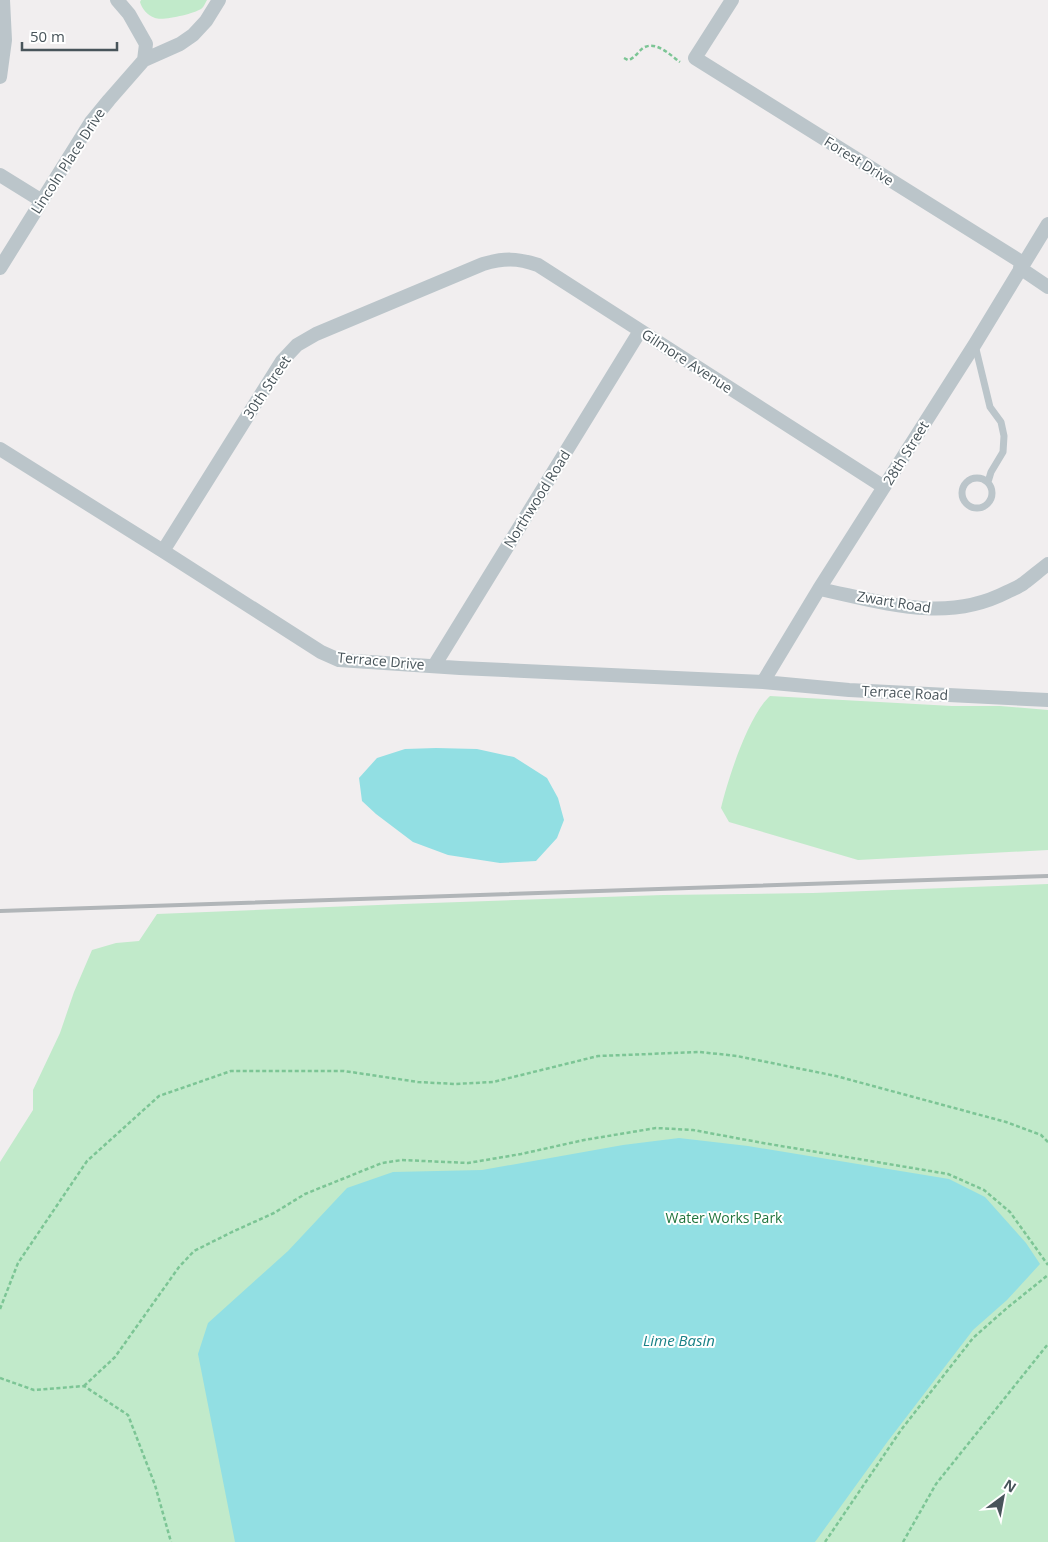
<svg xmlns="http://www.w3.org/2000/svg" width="1048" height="1542" viewBox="0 0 1048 1542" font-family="'Open Sans',sans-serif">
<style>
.green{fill:#c1eaca}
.water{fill:#92dfe3}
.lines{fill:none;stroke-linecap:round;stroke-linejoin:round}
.path{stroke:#7cc595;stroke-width:2.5;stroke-dasharray:4 2.5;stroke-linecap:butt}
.lane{stroke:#bbc5ca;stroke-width:7}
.street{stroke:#bbc5ca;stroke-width:14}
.rail{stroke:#b1b5b8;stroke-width:4}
.labels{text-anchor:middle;stroke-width:4;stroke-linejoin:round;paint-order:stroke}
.street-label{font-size:14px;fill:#48545a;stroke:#fff}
.park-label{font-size:14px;fill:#20743c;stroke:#fff}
.water-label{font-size:15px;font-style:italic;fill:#198186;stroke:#fff}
</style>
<rect width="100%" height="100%" fill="#f1eeef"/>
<!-- green -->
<path class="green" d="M 141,0 L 207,0 C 205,3 204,7 201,9 C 193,14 163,21 155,18 C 147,15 142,9 140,2 Z
M 770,696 L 952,706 L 1000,706 L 1048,710 L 1048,850 L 858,860 L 729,822 L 721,808 C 728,779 748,716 770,696 Z
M 1048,884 L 1048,1542 L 0,1542 L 0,1162 L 33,1110 L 33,1090 L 60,1033 L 74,992 L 92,950 L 116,943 L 139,941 L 157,914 L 403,904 L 663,895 L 813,893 Z"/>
<!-- water -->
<path class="water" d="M 436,748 L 477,749 L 514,757 L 547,778 L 558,798 L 564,820 L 557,838 L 536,861 L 500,863 L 448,855 L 413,842 L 376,814 L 362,801 L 359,778 L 377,758 L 405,749 Z
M 679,1138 L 748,1146 L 949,1179 L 985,1197 L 1026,1243 L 1040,1264 L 1007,1300 L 973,1330 L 888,1441 L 815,1542 L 235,1542 L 198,1354 L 208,1323 L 288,1251 L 347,1188 L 393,1172 L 482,1170 L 623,1145 Z"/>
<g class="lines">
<!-- path -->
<path class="path" d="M 624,58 L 628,60 L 631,59 C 636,56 639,51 643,48 C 656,40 670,55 680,62
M 0,1309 L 18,1263 L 87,1161 L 159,1096 L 231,1071 L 344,1071 L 418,1082 L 455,1084 L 493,1082 L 598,1056 L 700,1052 L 737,1056 L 836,1076 L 1006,1122 L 1041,1135 L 1048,1142
M 0,1378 L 34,1390 L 84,1386 L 128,1415 L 155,1485 L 171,1542
M 84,1386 L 115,1357 L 179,1267 L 194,1251 L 232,1232 L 274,1213 L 305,1194 L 382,1163 L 402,1160 L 468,1163 L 521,1154 L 584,1140 L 656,1128 L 693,1130 L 763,1143 L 948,1174 L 984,1190 L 1010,1212 L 1048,1265
M 825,1542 L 901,1430 L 973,1338 L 1007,1308 L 1048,1275
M 903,1542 L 936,1484 L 1048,1344"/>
<!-- lane -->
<path class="lane" d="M 975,345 L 990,407 L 1001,422 L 1004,436 L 1003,452 L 991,472 L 988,482
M962 493a15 15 0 1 1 30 0a15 15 0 1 1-30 0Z"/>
<!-- street -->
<path class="street" d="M 117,0 L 129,14 L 146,44 L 144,60
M 732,0 L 695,58 L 1023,263
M 0,77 L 5,40 L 3,0
M 0,175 L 42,201
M 0,268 L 91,122 L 109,100 L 144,60 L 180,44 L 193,35 L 206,21 L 219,0
M 1020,268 L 1048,287
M 0,449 L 163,551 L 321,652 L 339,660 L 460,668 L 763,682 L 849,690 L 1048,700
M 163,551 L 282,361 L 297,345 L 316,334 L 483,264 C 504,258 517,258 538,265 L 884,487
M 819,589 C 883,602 945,624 1007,592 C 1013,589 1019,587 1024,583 C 1032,577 1040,570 1048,564
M 434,666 L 640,331
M 763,682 L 819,589 L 975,344 L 1048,224"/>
<!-- rail -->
<path class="rail" d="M 0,911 L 1048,876"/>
</g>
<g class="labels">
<!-- street labels -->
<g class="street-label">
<text transform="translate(68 161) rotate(-57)" y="5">Lincoln Place Drive</text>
<text transform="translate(859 161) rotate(32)" y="5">Forest Drive</text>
<text transform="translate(687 361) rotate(33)" y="5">Gilmore Avenue</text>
<text transform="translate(267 387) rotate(-56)" y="5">30th Street</text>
<text transform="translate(906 453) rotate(-58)" y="5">28th Street</text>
<text transform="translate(537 499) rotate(-58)" y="5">Northwood Road</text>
<text transform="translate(894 602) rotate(9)" y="5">Zwart Road</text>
<text transform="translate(381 661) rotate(5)" y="5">Terrace Drive</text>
<text transform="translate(905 693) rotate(3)" y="5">Terrace Road</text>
</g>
<!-- park labels -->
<g class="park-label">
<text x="724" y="1223">Water Works Park</text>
</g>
<!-- water labels -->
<g class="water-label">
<text x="679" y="1346">Lime Basin</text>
</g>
</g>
<!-- north arrow -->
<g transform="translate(1003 1497) rotate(32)" stroke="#ffffff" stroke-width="4" paint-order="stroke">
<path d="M0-4L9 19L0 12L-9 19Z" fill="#48545a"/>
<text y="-8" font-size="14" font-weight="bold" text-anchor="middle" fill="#48545a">N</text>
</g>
<!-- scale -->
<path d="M22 42v8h95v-8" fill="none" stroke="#48545a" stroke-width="2.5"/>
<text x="30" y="42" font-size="15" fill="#48545a" stroke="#ffffff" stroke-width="4" paint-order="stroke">50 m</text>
</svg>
